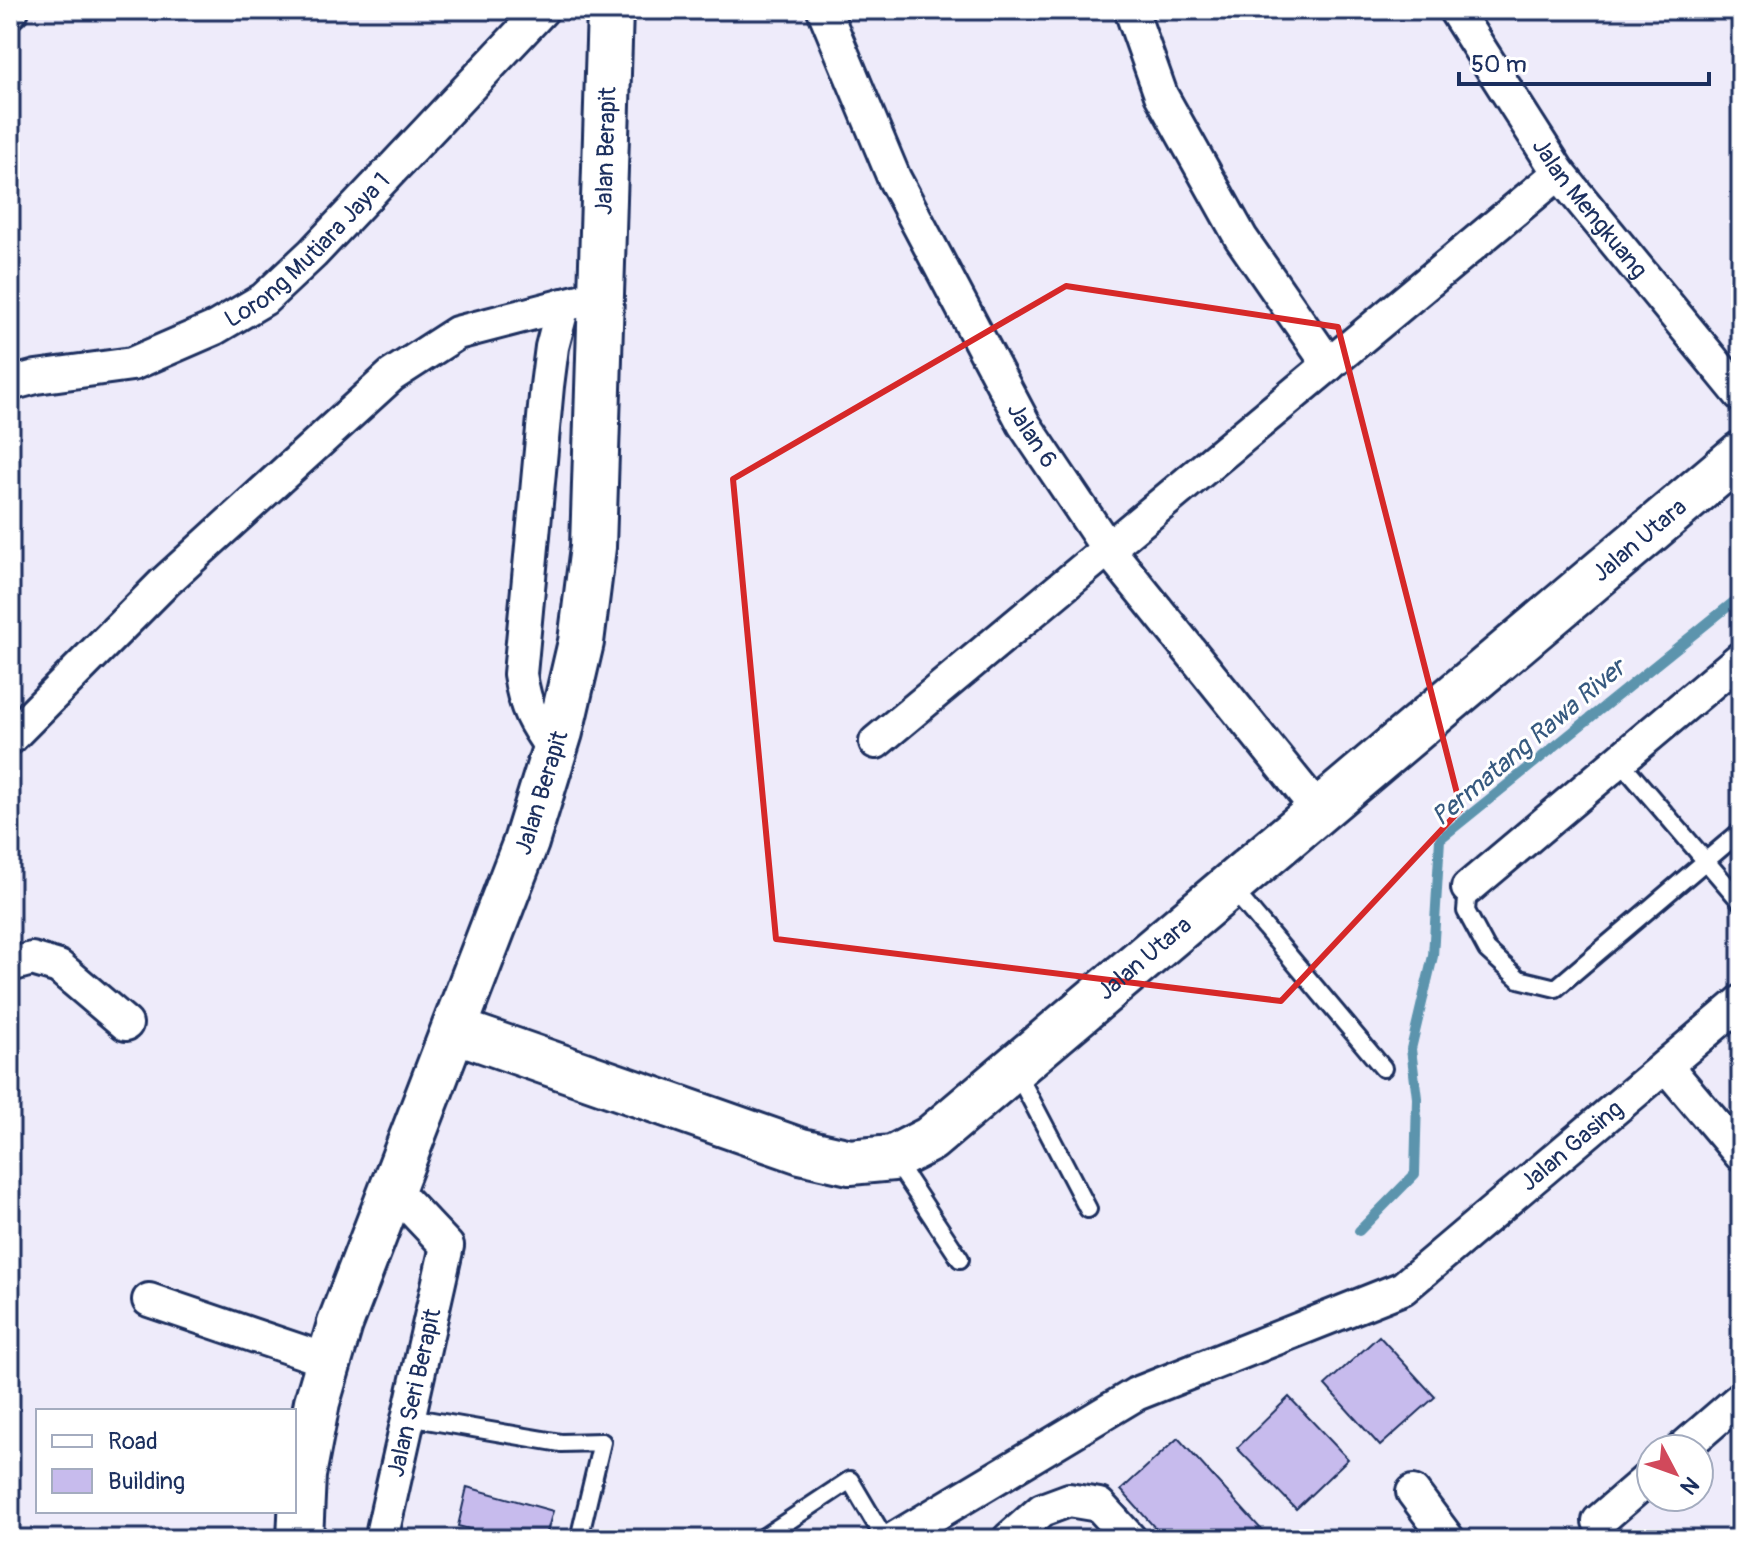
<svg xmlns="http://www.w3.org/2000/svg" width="1751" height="1549" viewBox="0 0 1751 1549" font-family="Pangolin,sans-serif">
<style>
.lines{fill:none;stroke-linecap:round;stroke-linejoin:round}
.stream{stroke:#5c94ad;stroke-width:10}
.building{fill:#c7bbed;stroke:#1b2f5e;stroke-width:2}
.lane-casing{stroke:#1b2f5e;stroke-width:22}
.street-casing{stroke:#1b2f5e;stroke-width:38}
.secondary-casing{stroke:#1b2f5e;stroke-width:50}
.lane{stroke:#fff;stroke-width:16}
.street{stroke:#fff;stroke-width:32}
.secondary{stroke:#fff;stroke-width:44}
.marked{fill:none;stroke:#d62828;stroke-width:6;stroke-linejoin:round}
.labels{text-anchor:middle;stroke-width:6;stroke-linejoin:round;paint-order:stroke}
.street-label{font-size:24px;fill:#1b2f5e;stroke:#fff}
.water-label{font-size:26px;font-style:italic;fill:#36597f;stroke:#fff}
</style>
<rect width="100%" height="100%" fill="#eeebfa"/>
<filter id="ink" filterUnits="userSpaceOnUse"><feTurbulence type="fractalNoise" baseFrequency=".0125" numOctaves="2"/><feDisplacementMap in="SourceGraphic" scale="16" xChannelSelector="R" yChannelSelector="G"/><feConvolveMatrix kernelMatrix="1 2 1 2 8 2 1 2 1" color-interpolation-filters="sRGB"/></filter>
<g filter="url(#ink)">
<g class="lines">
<!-- stream -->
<path class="stream" d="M 1359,1231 L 1415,1174 L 1417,1098 L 1411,1049 L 1433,956 L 1440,839 L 1741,596"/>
</g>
<!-- building -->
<path class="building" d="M 1379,1336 L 1435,1397 L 1380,1446 L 1325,1385 Z
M 1289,1397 L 1348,1459 L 1296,1509 L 1237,1448 Z
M 1178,1438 L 1270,1539 L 1165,1539 L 1121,1490 Z
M 467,1487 L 553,1511 L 545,1539 L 507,1539 L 458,1526 Z
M 1077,1531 L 1085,1539 L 1068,1539 Z"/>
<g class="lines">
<defs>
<path id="lane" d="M 1619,760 L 1741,902
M 1231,887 L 1383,1068
M 1468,888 L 1466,911 L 1487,950 L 1519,979 L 1556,988 L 1741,831
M 1015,1069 L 1088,1209
M 894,1159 L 960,1259
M 409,1417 L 561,1443 L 602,1442 L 579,1539
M 761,1539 L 850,1480 L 885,1539"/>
<g id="street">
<path id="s1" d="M 824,10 L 894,178 L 1024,424 L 1108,549 L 1319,811"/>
<path d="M 1131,10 L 1161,95 L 1241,238 L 1329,365"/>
<path id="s2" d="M 1455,10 L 1559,173 L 1741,395"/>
<path d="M 10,12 L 12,10"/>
<path id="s3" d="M 10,384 L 36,377 L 132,364 L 215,328 L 264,299 L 313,253 L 542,10"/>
<path d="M 10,738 L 165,582 L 392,375 L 457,333 L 599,296"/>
<path d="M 876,742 L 1559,173"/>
<path d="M 554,751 C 534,723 525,708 520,674 L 547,386 L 552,347 L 563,305"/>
<path d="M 1468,888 L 1741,658"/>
<path d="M 10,965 L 32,959 L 59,967 L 126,1024"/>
<path d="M 1666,1066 L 1741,1155"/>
<path d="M 149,1300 L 329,1361"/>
<path d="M 1682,1449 L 1741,1398"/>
<path d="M 1413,1492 L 1448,1539"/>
<path d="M 1599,1521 L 1651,1476"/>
<path id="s4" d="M 381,1539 L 447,1246 L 393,1189"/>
<path id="s5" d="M 894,1539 L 1136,1394 L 1403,1288 L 1741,1002"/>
<path d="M 1009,1539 L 1042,1510 L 1069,1500 L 1099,1505 L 1130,1539"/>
</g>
<g id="secondary">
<path id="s6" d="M 455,1030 L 801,1151 L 850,1162 L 893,1158 L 930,1139 L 1741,454"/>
<path id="s7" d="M 300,1539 L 303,1475 L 317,1402 L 340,1324 L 526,842 L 560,732 L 581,642 L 593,547 L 610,10"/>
</g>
</defs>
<!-- lane casing -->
<use href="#lane" class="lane-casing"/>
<!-- street casing -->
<use href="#street" class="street-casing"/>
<!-- secondary casing -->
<use href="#secondary" class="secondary-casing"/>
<!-- lane -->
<use href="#lane" class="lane"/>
<!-- street -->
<use href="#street" class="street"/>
<!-- secondary -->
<use href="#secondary" class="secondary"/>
</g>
</g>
<!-- marked area -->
<path class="marked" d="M 1066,286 L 1338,327 L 1461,809 L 1281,1001 L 776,939 L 733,479 Z"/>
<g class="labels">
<!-- street labels -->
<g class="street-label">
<text dy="8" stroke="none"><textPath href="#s7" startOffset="1436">Jalan Berapit</textPath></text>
<text dy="8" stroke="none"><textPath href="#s2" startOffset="240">Jalan Mengkuang</textPath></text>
<text dy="8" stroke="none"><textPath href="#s3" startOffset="336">Lorong Mutiara Jaya 1</textPath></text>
<text dy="8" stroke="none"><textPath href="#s1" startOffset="474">Jalan 6</textPath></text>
<text dy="8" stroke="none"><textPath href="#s6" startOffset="1430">Jalan Utara</textPath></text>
<text dy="8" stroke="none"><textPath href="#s7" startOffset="788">Jalan Berapit</textPath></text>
<text dy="8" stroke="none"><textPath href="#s6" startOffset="782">Jalan Utara</textPath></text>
<text dy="8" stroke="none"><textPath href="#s5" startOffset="790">Jalan Gasing</textPath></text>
<text dy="8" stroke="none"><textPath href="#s4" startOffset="150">Jalan Seri Berapit</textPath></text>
</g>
<!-- water labels -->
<g class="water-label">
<text transform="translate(1528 742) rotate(-40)" y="9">Permatang Rawa River</text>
</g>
</g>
<!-- margin -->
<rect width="1751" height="1549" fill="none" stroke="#fff" stroke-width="40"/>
<rect x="20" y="20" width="1711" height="1509" fill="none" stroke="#1b2f5e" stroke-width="3" filter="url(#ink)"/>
<!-- legend -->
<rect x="36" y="1409" width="260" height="104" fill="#ffffff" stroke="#a4acbf" stroke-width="2"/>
<rect x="52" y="1435" width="40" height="12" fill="#ffffff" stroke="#a4acbf" stroke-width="2"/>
<text x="108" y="1449" font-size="24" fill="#1b2f5e">Road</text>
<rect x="52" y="1469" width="40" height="24" fill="#c7bbed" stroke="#a4acbf" stroke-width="2"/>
<text x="108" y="1489" font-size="24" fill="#1b2f5e">Building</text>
<!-- north arrow -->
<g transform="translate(1675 1473) rotate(131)"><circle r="38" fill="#ffffff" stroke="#a4acbf" stroke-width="2"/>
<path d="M0-6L14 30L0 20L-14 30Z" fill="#d1495b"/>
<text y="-12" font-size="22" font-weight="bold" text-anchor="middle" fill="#1b2f5e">N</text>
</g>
<!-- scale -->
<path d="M1459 72v12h250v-12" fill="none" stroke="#1b2f5e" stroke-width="4"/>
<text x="1471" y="72" font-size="24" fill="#1b2f5e" stroke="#ffffff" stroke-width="6" paint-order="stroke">50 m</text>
</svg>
